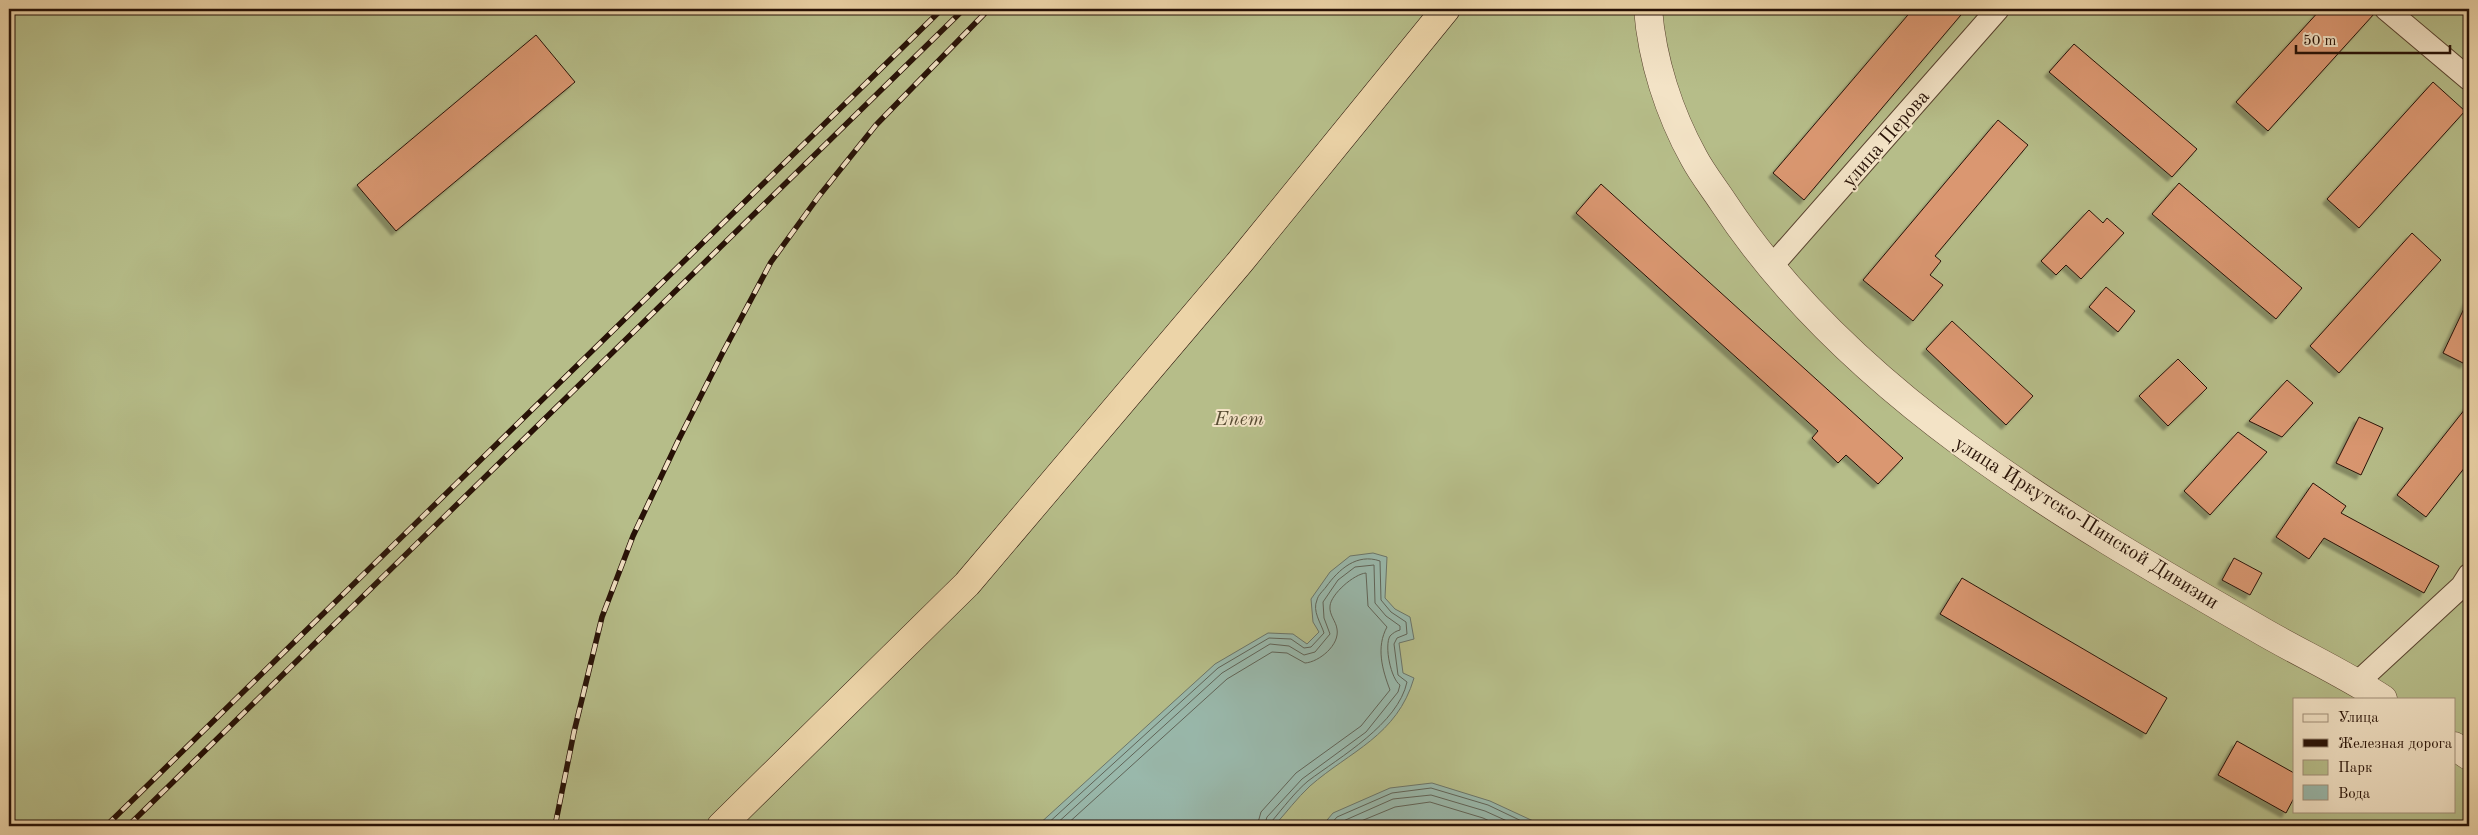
<svg xmlns="http://www.w3.org/2000/svg" width="2478" height="835" viewBox="0 0 2478 835" font-family="'Old Standard TT',serif">
<style>
.green{fill:#b6bd89;stroke:#6e6748;fill-rule:evenodd}
.water{fill:#99b8ab;stroke:#6b7569}
.lines{fill:none;stroke-linecap:round;stroke-linejoin:round}
.shore{stroke:#606458;stroke-width:1}
.building{fill:#da9771;stroke:#271106;filter:url(#shadow)}
.minor-casing{stroke:#58422e;stroke-width:24}
.tertiary-casing{stroke:#58422e;stroke-width:29}
.trunk-casing{stroke:#271106;stroke-width:29}
.minor{stroke:#f3e3c6;stroke-width:22}
.tertiary{stroke:#f3e3c6;stroke-width:28}
.trunk{stroke:#ecd4a8;stroke-width:28}
.rail-casing{stroke:#271106;stroke-width:5.5}
.rail{stroke:#f3e3c6;stroke-width:4;stroke-dasharray:11;stroke-linecap:butt}
.labels{text-anchor:middle;stroke-width:4;stroke-linejoin:round;paint-order:stroke}
.street-label{font-size:20px;fill:#271106;stroke:#f3e3c6}
.park-label{font-size:20px;font-style:italic;fill:#594d34;stroke:#f3e3c6}
</style>
<defs>
<filter id="shadow"><feDropShadow dx="-4.5" dy="4.5" stdDeviation="1" flood-color="#0004"/></filter>
</defs>
<rect width="100%" height="100%" fill="#ecd4a8"/>
<filter id="stains"><feTurbulence type="fractalNoise" baseFrequency=".004" numOctaves="4"/><feColorMatrix values="0 0 0 0 .2 0 0 0 0 .09 0 0 0 0 .02 0 0 0 .5 -.17"/></filter>
<radialGradient id="worn" r=".72"><stop offset=".6" stop-color="#630" stop-opacity="0"/><stop offset="1" stop-color="#630" stop-opacity=".3"/></radialGradient>
<!-- green -->
<path class="green" d="M 9,9 L 2469,9 L 2469,826 L 9,826 ZM 2294,699 L 2454,699 L 2454,811 L 2294,811 Z"/>
<!-- water -->
<path class="water" d="M 1373,553 L 1387,557 L 1385,598 L 1395,609 L 1410,617 L 1414,639 L 1399,643 L 1403,673 L 1414,678 C 1397,736 1350,751 1310,786 C 1297,798 1286,813 1274,826 L 1037,826 L 1215,664 L 1268,633 L 1293,634 L 1307,644 L 1319,632 L 1313,622 L 1311,599 L 1330,572 L 1350,556 Z
M 1432,783 L 1490,801 L 1544,826 L 1322,826 L 1333,813 L 1390,788 Z"/>
<g class="lines">
<!-- shore -->
<path class="shore" d="M 1045,826 L 1218,668 L 1269,638 L 1291,639 L 1304,648 L 1311,647 L 1324,633 C 1321,623 1312,611 1317,600 C 1318,595 1323,591 1326,587 C 1339,569 1357,553 1380,561 L 1381,600 L 1391,612 L 1406,622 L 1407,634 L 1397,638 L 1394,644 L 1398,675 L 1407,682 C 1398,724 1340,757 1308,781 C 1295,792 1283,808 1272,821 L 1270,826
M 1054,826 L 1222,673 L 1270,644 L 1289,646 L 1304,655 L 1315,652 L 1330,634 L 1324,618 L 1323,602 L 1338,580 L 1355,567 L 1374,565 L 1375,603 L 1386,616 L 1400,626 L 1400,630 C 1396,631 1393,633 1390,636 C 1384,646 1391,679 1400,685 L 1398,692 L 1366,732 L 1302,779 L 1267,817 L 1264,826
M 1065,826 L 1227,679 L 1272,652 L 1287,653 L 1305,663 C 1319,662 1340,645 1337,629 C 1336,621 1329,615 1330,606 C 1331,594 1354,574 1366,573 L 1368,606 L 1387,627 C 1376,647 1382,669 1390,690 L 1361,726 L 1296,773 L 1261,812 L 1257,826
M 1329,826 L 1337,817 L 1392,793 L 1431,788 L 1488,805 L 1532,826
M 1337,826 L 1341,822 L 1393,799 L 1431,795 L 1485,811 L 1518,826
M 1349,826 L 1395,807 L 1430,802 L 1483,818 L 1500,826"/>
</g>
<!-- building -->
<path class="building" d="M 1913,9 L 1966,9 L 1804,200 L 1773,173 Z
M 2321,9 L 2373,9 L 2374,14 L 2268,131 L 2236,102 Z
M 536,35 L 575,82 L 396,231 L 357,185 Z
M 2074,44 L 2197,149 L 2172,177 L 2049,72 Z
M 2433,82 L 2465,111 L 2359,228 L 2327,199 Z
M 1998,120 L 2028,145 L 1935,256 L 1941,261 L 1930,275 L 1943,285 L 1913,321 L 1863,280 Z
M 2179,183 L 2302,288 L 2276,319 L 2152,214 Z
M 1601,184 L 1903,458 L 1878,484 L 1846,455 L 1838,463 L 1812,438 L 1818,431 L 1576,213 Z
M 2089,210 L 2103,223 L 2107,218 L 2124,233 L 2081,279 L 2066,265 L 2056,275 L 2041,261 Z
M 2412,233 L 2441,260 L 2339,373 L 2310,346 Z
M 2106,287 L 2135,311 L 2118,332 L 2089,307 Z
M 2469,298 L 2469,355 L 2465,364 L 2443,353 Z
M 1952,321 L 2033,396 L 2006,425 L 1926,349 Z
M 2178,359 L 2207,388 L 2168,426 L 2139,396 Z
M 2287,380 L 2313,403 L 2282,437 L 2249,421 Z
M 2469,404 L 2469,462 L 2426,517 L 2397,495 Z
M 2359,417 L 2383,428 L 2361,475 L 2336,463 Z
M 2238,432 L 2267,452 L 2210,515 L 2184,491 Z
M 2313,483 L 2346,506 L 2341,513 L 2439,566 L 2424,593 L 2324,538 L 2309,559 L 2276,537 Z
M 2234,558 L 2262,573 L 2250,595 L 2222,580 Z
M 1962,578 L 2167,698 L 2146,734 L 1940,614 Z
M 2237,741 L 2294,773 L 2294,798 L 2286,813 L 2218,775 Z"/>
<g class="lines">
<defs>
<path id="minor" d="M 2386,9 L 2469,79
M 1771,267 L 1998,9
M 2358,682 L 2462,586 L 2469,575"/>
<path id="tertiary" d="M 1648,9 C 1652,60 1669,113 1694,158 C 1702,173 1713,187 1723,202 C 1848,392 2061,516 2255,627 C 2297,652 2342,672 2383,699
M 2454,746 L 2469,756"/>
<path id="trunk" d="M 721,826 L 967,584 L 1240,262 L 1446,9"/>
</defs>
<!-- minor casing -->
<use href="#minor" class="minor-casing"/>
<!-- tertiary casing -->
<use href="#tertiary" class="tertiary-casing"/>
<!-- trunk casing -->
<use href="#trunk" class="trunk-casing"/>
<!-- minor -->
<use href="#minor" class="minor"/>
<!-- tertiary -->
<use href="#tertiary" class="tertiary"/>
<!-- trunk -->
<use href="#trunk" class="trunk"/>
<defs>
<path id="rail" d="M 106,826 L 942,9
M 128,826 L 964,9
M 555,826 L 574,732 L 602,617 L 633,536 L 678,441 L 722,354 L 771,262 L 819,196 L 876,125 L 989,9"/>
</defs>
<!-- rail casing -->
<use href="#rail" class="rail-casing"/>
<!-- rail -->
<use href="#rail" class="rail"/>
</g>
<g class="labels">
<!-- street labels -->
<g class="street-label">
<text transform="translate(1885 138) rotate(-49)" y="7">улица Перова</text>
<text transform="translate(2087 522) rotate(32)" y="7">улица Иркутско-Пинской Дивизии</text>
</g>
<!-- park labels -->
<g class="park-label">
<text x="1239" y="425">Enem</text>
</g>
</g>
<!-- margin -->
<rect width="2478" height="835" fill="none" stroke="#ecd4a8" stroke-width="30"/>
<rect x="10" y="10" width="2458" height="815" fill="none" stroke="#271106" stroke-width="2.5"/>
<rect x="15" y="15" width="2448" height="805" fill="none" stroke="#271106"/>
<!-- legend -->
<rect x="2293" y="698" width="162" height="115" fill="#f3e3c6" stroke="#a18f79"/>
<rect x="2303" y="714" width="25" height="8" fill="#f3e3c6" stroke="#a18f79"/>
<text x="2338" y="722" font-size="15" fill="#271106">Улица</text>
<rect x="2303" y="739" width="25" height="8" fill="#271106" stroke="#a18f79"/>
<text x="2338" y="748" font-size="15" fill="#271106">Железная дорога</text>
<rect x="2303" y="760" width="25" height="15" fill="#b6bd89" stroke="#a18f79"/>
<text x="2338" y="772" font-size="15" fill="#271106">Парк</text>
<rect x="2303" y="785" width="25" height="15" fill="#99b8ab" stroke="#a18f79"/>
<text x="2338" y="798" font-size="15" fill="#271106">Вода</text>
<!-- scale -->
<path d="M2296 45v8h154v-8" fill="none" stroke="#271106" stroke-width="2.5"/>
<text x="2303" y="45" font-size="15" fill="#271106" stroke="#f3e3c6" stroke-width="4" paint-order="stroke">50 m</text>
<rect width="100%" height="100%" filter="url(#stains)"/>
<rect width="100%" height="100%" fill="url(#worn)"/>
</svg>
